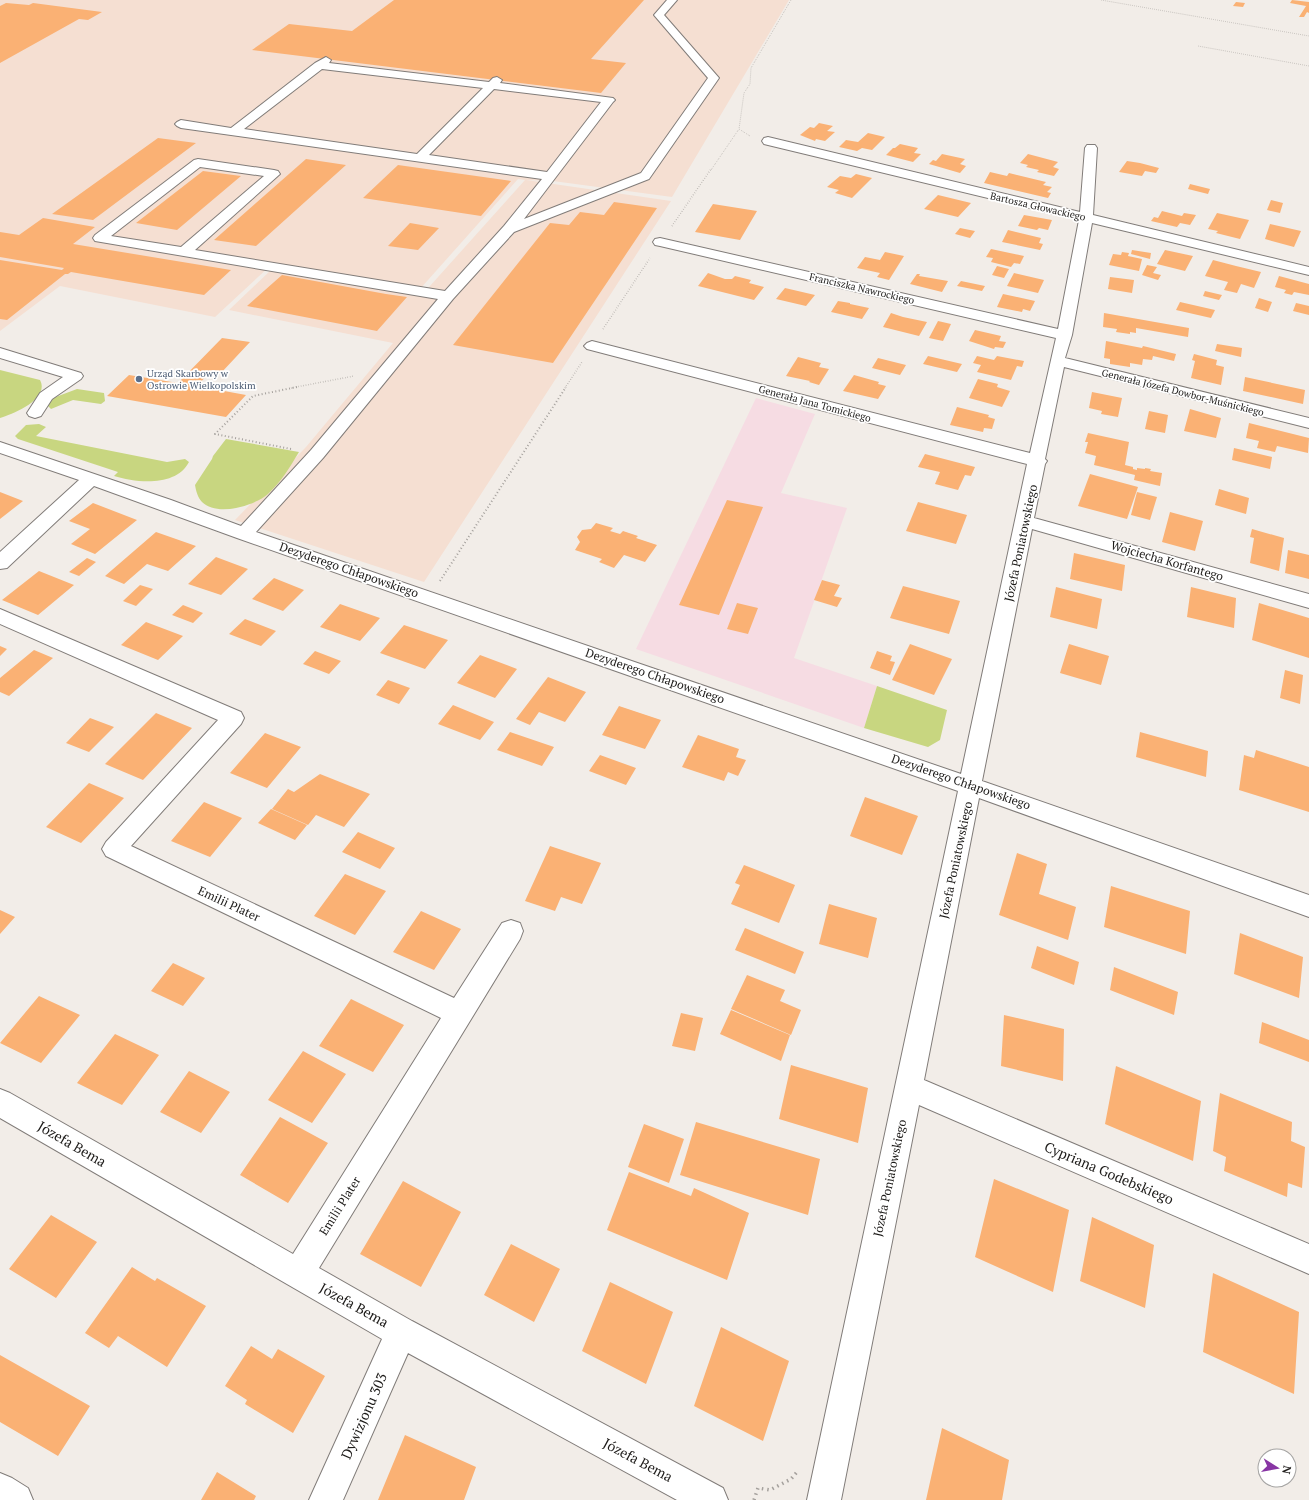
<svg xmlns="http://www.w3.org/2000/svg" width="1309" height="1500" viewBox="0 0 1309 1500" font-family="'PT Serif',serif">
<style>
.commercial{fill:#f6dce3}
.industrial{fill:#f5dfd2}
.green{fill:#c8d680}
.building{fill:#fab174}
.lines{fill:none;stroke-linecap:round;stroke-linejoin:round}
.minor-casing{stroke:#817c79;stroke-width:2}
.path-far3{stroke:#a5a19d;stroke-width:1;stroke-dasharray:0.5 1.5;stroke-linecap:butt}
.path-far2{stroke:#a5a19d;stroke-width:1.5;stroke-dasharray:0.5 2;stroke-linecap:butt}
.path-far1{stroke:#a5a19d;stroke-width:2;stroke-dasharray:1 2.5;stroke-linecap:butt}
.path{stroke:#a5a19d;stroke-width:3.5;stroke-dasharray:1.5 4;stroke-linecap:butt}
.minor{fill:#fff;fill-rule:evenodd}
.service-dot{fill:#5c6f8a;stroke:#fff;stroke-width:1.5}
.labels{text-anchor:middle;stroke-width:3.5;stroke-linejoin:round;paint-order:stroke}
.far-street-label{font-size:10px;fill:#1d1b19;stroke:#fff}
.far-service-label{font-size:10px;fill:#4e5e75;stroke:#fff;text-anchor:start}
.street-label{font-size:12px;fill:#1d1b19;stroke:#fff}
.near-street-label{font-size:14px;fill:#1d1b19;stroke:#fff}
</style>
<rect width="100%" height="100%" fill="#f2ede8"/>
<!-- commercial -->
<path class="commercial" d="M 756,398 L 815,414 L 781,493 L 847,508 L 794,658 L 877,686 L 864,728 L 636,649 Z"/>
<!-- industrial -->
<path class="industrial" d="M 0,0 L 789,0 L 672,197 L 553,181 L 526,180 L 671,201 L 424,582 L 235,520 L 306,447 L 393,343 L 229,310 L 271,270 L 421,296 L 525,180 L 518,179 L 420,289 L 271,265 L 215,317 L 60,286 L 0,331 Z"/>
<!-- green -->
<path class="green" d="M 0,370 L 40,380 C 50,399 14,414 0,418 Z
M 77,389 L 104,393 L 105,401 L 101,404 L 73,400 L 51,409 L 47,405 L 53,398 Z
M 39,424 L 46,427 L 36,436 L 167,462 L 185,459 L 189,462 C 176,487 137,483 114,476 L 118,472 L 18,439 L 15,436 L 26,425 Z
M 226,439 L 299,452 C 290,467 281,482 268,494 C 254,506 217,517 202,502 C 198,498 196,491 195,485 L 212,459 L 213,456 Z
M 877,686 L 947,710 L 940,740 L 928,747 L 864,728 Z"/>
<!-- building -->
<path class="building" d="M 394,0 L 644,0 L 591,59 L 626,63 L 601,93 L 252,50 L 289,24 L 352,31 Z
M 1292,0 L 1309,2 L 1309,13 L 1307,12 L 1304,17 L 1299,17 L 1306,6 L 1290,3 Z
M 1236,2 L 1245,3 L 1243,7 L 1233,6 Z
M 6,3 L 29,5 L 33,3 L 102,12 L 88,20 L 79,19 L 0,63 L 0,6 Z
M 819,123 L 833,126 L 827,131 L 835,132 L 825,141 L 816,139 L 815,141 L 800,135 L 810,127 L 814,128 Z
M 868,133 L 885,137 L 872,150 L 862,148 L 857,151 L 839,147 L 846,140 L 858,142 Z
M 158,138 L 196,143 L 93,220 L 52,214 Z
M 900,144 L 918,148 L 914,153 L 921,154 L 913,162 L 886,155 L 893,148 L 895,148 Z
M 942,154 L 965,159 L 960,164 L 966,166 L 960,173 L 929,164 L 933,160 L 936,161 Z
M 1028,154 L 1058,162 L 1053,167 L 1059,169 L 1054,176 L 1037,172 L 1039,170 L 1026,167 L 1028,165 L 1020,163 Z
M 306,159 L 346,165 L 256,246 L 214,240 Z
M 1127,161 L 1140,163 L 1159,168 L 1156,173 L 1145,171 L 1142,176 L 1119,172 Z
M 398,165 L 511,181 L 481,216 L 363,198 Z
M 203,171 L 241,176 L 177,230 L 136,223 Z
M 990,172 L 1007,176 L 1009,173 L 1046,182 L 1043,185 L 1052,187 L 1047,192 L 1051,193 L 1048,198 L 984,183 Z
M 856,174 L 872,178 L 852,198 L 835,193 L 839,190 L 827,187 L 840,176 L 851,178 Z
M 1190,184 L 1210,189 L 1208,194 L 1188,189 Z
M 938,195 L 971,203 L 958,217 L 924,209 Z
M 1271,200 L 1283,203 L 1280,213 L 1267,210 Z
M 614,202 L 657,208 L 553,363 L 453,345 L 550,223 L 569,225 L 580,212 L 604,215 Z
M 713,204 L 757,211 L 740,240 L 695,232 Z
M 1162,211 L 1182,216 L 1184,213 L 1196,215 L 1190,225 L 1180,223 L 1177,227 L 1151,221 L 1154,217 L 1158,218 Z
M 1217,213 L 1249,220 L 1240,239 L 1216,233 L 1218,231 L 1208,229 Z
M 1024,215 L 1052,220 L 1048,230 L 1039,228 L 1037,230 L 1018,226 Z
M 43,218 L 95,227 L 73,244 L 231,270 L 204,295 L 71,272 L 68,274 L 65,274 L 7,320 L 0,319 L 0,260 L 62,270 L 64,268 L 0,257 L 0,232 L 19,235 Z
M 410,223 L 439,228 L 418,250 L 388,246 Z
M 1270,224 L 1301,231 L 1294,247 L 1265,239 Z
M 960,228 L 975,231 L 970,238 L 955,234 Z
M 1008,230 L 1041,238 L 1039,243 L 1043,244 L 1040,250 L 1002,242 Z
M 991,249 L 1024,256 L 1020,264 L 1014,263 L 1011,267 L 991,262 L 993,258 L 986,257 Z
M 1132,250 L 1151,253 L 1150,259 L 1131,254 Z
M 1165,250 L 1193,256 L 1185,271 L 1157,264 Z
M 885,252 L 904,256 L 889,280 L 877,277 L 880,273 L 857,268 L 865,257 L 880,260 Z
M 1122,252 L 1129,253 L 1128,256 L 1142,259 L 1139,271 L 1109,265 L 1113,254 L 1121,255 Z
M 1213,260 L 1236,266 L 1261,272 L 1254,288 L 1241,284 L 1237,293 L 1224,290 L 1228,282 L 1205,276 Z
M 1147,265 L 1157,267 L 1153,273 L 1161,275 L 1158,280 L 1142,275 Z
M 997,266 L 1009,269 L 1004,278 L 992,275 Z
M 708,273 L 725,279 L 732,279 L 735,276 L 751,280 L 749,283 L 764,287 L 754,300 L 698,286 Z
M 1014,273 L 1044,280 L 1038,293 L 1007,286 Z
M 917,274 L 920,274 L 919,276 L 948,281 L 942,292 L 910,284 Z
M 282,275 L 386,294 L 407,297 L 377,331 L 247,306 Z
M 1279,276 L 1309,284 L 1309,295 L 1294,292 L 1292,295 L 1284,293 L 1286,290 L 1275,287 Z
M 1110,277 L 1134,280 L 1132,293 L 1108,289 Z
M 961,281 L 985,286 L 982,291 L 957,286 Z
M 785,288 L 815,295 L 806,306 L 776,299 Z
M 1205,291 L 1222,295 L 1219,300 L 1203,296 Z
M 1003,294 L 1035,301 L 1030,311 L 1023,309 L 1022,312 L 997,307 Z
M 1259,298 L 1272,302 L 1268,312 L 1255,308 Z
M 838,301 L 850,303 L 850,304 L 869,308 L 862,319 L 831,312 Z
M 1180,302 L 1215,310 L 1211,318 L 1176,310 Z
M 1296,303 L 1309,306 L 1309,315 L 1293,311 Z
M 891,313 L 903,317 L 927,322 L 919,336 L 883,327 Z
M 1104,313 L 1189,328 L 1188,337 L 1136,328 L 1136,333 L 1130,332 L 1130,334 L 1116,332 L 1117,329 L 1103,327 Z
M 938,321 L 951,324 L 943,341 L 929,338 Z
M 975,330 L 1001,336 L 999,341 L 1006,342 L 1003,348 L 995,347 L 994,349 L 969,341 Z
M 222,338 L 250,342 L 221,373 L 211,371 L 197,386 L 246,395 L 226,417 L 107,396 L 129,375 L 178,383 Z
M 1106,341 L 1142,348 L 1143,346 L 1176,354 L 1174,361 L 1153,356 L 1152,360 L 1143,359 L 1142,365 L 1130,363 L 1130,367 L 1110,364 L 1110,359 L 1104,358 Z
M 1217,344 L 1242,348 L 1241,357 L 1215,351 Z
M 1194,354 L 1217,360 L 1216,365 L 1224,367 L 1221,385 L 1191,378 L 1195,361 L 1192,360 Z
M 928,356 L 962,364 L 957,372 L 923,364 Z
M 977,356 L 994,360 L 997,356 L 1024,361 L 1022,367 L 1017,366 L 1011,380 L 977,372 L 981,365 L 973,363 Z
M 798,357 L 821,363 L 819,367 L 829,369 L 819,385 L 809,382 L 810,381 L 786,376 Z
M 878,358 L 906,365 L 900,375 L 872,368 Z
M 854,375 L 879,382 L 878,384 L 886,386 L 878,399 L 843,391 Z
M 1245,377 L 1305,390 L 1303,404 L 1243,391 Z
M 978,379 L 998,384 L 997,387 L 1010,391 L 1002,407 L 969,398 Z
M 1092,392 L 1122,398 L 1118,417 L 1101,414 L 1102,411 L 1089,408 Z
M 957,407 L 989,415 L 988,417 L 995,419 L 992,429 L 984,428 L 983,432 L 950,425 Z
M 1190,409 L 1221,418 L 1216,438 L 1184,431 Z
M 1149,411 L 1168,415 L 1165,433 L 1145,429 Z
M 1249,423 L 1309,438 L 1308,453 L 1277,446 L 1275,452 L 1257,448 L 1259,441 L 1246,438 Z
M 1088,433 L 1129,442 L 1125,465 L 1133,467 L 1133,469 L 1137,470 L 1137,468 L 1145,469 L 1145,468 L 1151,469 L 1150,471 L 1162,473 L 1160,486 L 1134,480 L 1135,475 L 1094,465 L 1096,456 L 1085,453 L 1088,442 L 1085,442 Z
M 1234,448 L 1272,457 L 1270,469 L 1232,460 Z
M 925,454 L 975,467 L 971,476 L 965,475 L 958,490 L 935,484 L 940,472 L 918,467 Z
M 1090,474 L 1138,487 L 1127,519 L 1078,506 Z
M 1219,489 L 1249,498 L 1246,514 L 1215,505 Z
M 0,492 L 23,501 L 0,519 Z
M 1137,492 L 1157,497 L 1150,520 L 1131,515 Z
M 727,500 L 763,507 L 719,615 L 679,605 Z
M 918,502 L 967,515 L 956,544 L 906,531 Z
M 93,503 L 137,520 L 95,554 L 71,544 L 90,529 L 69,521 Z
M 1170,512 L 1203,521 L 1195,551 L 1162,542 Z
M 596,523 L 613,528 L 610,531 L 620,534 L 623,531 L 638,536 L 636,538 L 657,545 L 645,562 L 624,555 L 614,568 L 599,562 L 602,559 L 575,550 L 580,542 L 577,537 L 582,530 L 591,529 Z
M 1252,529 L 1284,538 L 1279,571 L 1250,563 L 1254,538 L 1250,537 Z
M 156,532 L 196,546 L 168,571 L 147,564 L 124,584 L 105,576 Z
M 1288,550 L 1309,555 L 1309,579 L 1285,573 Z
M 1074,553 L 1125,565 L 1122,591 L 1070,579 Z
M 216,557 L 248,569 L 221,595 L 188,584 Z
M 87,558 L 96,562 L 79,576 L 69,572 Z
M 39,571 L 74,585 L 38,615 L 2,600 Z
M 274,578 L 304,590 L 283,611 L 252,599 Z
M 822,580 L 840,585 L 834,596 L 842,598 L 837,607 L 814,600 Z
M 140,585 L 153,589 L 136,606 L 123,601 Z
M 903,586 L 960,601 L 949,634 L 890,618 Z
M 1056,587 L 1102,599 L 1097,629 L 1050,617 Z
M 1191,587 L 1236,598 L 1234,628 L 1187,617 Z
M 737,603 L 758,608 L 748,634 L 727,629 Z
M 1259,603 L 1309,618 L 1309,658 L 1252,640 Z
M 340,604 L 380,618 L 360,641 L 320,627 Z
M 183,605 L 203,613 L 193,623 L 172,615 Z
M 245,619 L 276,631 L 261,646 L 229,634 Z
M 146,622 L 183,636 L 158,660 L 121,645 Z
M 404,625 L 448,640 L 425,669 L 380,653 Z
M 910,644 L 952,659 L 934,695 L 892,680 Z
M 1069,644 L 1109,656 L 1101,685 L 1060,673 Z
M 0,646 L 7,649 L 0,656 Z
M 34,650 L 53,658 L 9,696 L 0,692 L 0,678 Z
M 315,651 L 341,661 L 329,674 L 303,664 Z
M 877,651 L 892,656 L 890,661 L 895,662 L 890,675 L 870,668 Z
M 480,655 L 517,669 L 495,698 L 457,683 Z
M 1285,670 L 1303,675 L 1300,704 L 1280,698 Z
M 548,677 L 586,692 L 565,722 L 539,712 L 530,725 L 516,719 Z
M 388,680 L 410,688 L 399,704 L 376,695 Z
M 453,705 L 494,722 L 480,740 L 438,724 Z
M 619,706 L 661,720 L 645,749 L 602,735 Z
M 156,713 L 192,728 L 143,780 L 105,764 Z
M 90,718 L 114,727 L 89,752 L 66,743 Z
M 510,732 L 554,747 L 542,766 L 497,750 Z
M 1140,732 L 1208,751 L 1206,777 L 1136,757 Z
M 265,733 L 301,747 L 267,788 L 230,773 Z
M 698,735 L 739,749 L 736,757 L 746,760 L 738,776 L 728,772 L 724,781 L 682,767 Z
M 1256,750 L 1309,767 L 1309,812 L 1239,790 L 1244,755 L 1254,758 Z
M 600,755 L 636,768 L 626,785 L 589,771 Z
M 320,774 L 370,794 L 344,827 L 316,815 L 308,825 L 272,809 L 288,789 L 294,792 Z
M 89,783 L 124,798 L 81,843 L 46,827 Z
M 865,797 L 918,816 L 902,855 L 850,836 Z
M 204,802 L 242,818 L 210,857 L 171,841 Z
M 271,809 L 307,825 L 295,840 L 258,823 Z
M 358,832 L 395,848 L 380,869 L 342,852 Z
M 550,846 L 601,863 L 582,904 L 561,897 L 555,911 L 525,901 Z
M 1017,853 L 1047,864 L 1039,894 L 1076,907 L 1068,940 L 999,915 Z
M 744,865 L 795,885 L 779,923 L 731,904 L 740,885 L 735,883 Z
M 345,874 L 386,891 L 355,935 L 314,916 Z
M 1111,886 L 1190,911 L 1186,954 L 1104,927 Z
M 829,904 L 877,918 L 868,958 L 819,944 Z
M 0,910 L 15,917 L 0,934 Z
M 421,911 L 461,929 L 434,970 L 393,952 Z
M 745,928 L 804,952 L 795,974 L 735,950 Z
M 1240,933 L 1303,957 L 1299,998 L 1234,974 Z
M 1037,946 L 1079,962 L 1074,985 L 1031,968 Z
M 173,963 L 205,978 L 183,1006 L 151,991 Z
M 1114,967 L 1178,992 L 1174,1015 L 1110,990 Z
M 747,975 L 785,990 L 780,1001 L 801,1010 L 791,1035 L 731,1009 Z
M 39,996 L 80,1015 L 41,1063 L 0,1043 Z
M 351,999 L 404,1025 L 373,1072 L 319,1046 Z
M 731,1010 L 790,1035 L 781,1061 L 720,1034 Z
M 681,1013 L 703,1018 L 695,1051 L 672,1046 Z
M 1004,1015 L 1064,1029 L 1063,1081 L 1001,1066 Z
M 1262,1022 L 1309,1040 L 1309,1062 L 1259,1043 Z
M 115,1034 L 159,1055 L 122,1105 L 77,1083 Z
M 303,1051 L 346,1074 L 312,1123 L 268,1100 Z
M 791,1065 L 868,1088 L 858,1143 L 779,1119 Z
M 1116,1066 L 1201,1101 L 1193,1161 L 1105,1124 Z
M 189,1071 L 230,1092 L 201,1133 L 160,1112 Z
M 1220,1093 L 1292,1122 L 1291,1141 L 1305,1147 L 1302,1188 L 1288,1183 L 1287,1197 L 1224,1171 L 1226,1157 L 1213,1151 Z
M 280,1117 L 328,1143 L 288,1203 L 240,1175 Z
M 696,1122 L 820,1159 L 808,1215 L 680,1175 Z
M 644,1124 L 684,1139 L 669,1183 L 628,1167 Z
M 629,1172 L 691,1196 L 694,1188 L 749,1213 L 727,1280 L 607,1230 Z
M 994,1179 L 1069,1210 L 1053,1292 L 975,1257 Z
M 403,1181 L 461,1212 L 421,1287 L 360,1254 Z
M 51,1215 L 97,1242 L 56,1298 L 9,1269 Z
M 1092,1217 L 1154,1245 L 1145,1308 L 1080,1281 Z
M 511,1244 L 560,1269 L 534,1322 L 484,1295 Z
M 132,1267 L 155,1281 L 157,1278 L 206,1306 L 167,1367 L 118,1336 L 109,1348 L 85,1333 Z
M 1213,1273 L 1299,1312 L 1294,1394 L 1203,1352 Z
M 610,1282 L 673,1312 L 646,1384 L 582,1351 Z
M 721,1327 L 789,1361 L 763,1441 L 694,1406 Z
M 251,1346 L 272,1359 L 278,1349 L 325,1376 L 293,1433 L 245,1404 L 247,1400 L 225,1386 Z
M 0,1355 L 90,1406 L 58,1456 L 0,1422 Z
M 942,1428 L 1009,1460 L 1002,1500 L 926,1500 Z
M 405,1435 L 476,1467 L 464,1500 L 378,1500 Z
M 217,1472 L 256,1496 L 254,1500 L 201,1500 Z"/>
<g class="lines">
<defs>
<path id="minor" d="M 667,0 L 677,0 L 664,15 L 719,78 L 649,179 L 514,232 L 453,299 L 323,458 L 256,532 L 961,774 L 1027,464 L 587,349 L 584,346 L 587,343 L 592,341 L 1030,453 L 1056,338 L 660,246 L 655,245 L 653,242 L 655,239 L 660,238 L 1058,329 L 1079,220 L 768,145 L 764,144 L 762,141 L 764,138 L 768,137 L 1080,212 L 1085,148 L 1087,145 L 1095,145 L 1097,148 L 1093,215 L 1309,267 L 1309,275 L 1092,223 L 1072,335 L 1065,358 L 1309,418 L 1309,428 L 1064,367 L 1045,459 L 1047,461 L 1045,464 L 1034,518 L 1309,594 L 1309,608 L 1032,529 L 982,781 L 1309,895 L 1309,917 L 979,798 L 924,1080 L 1309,1244 L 1309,1274 L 919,1105 L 841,1500 L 807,1500 L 958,791 L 237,538 L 94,486 L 7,568 L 0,569 L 0,552 L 79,480 L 0,453 L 0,442 L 171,500 L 241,526 L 311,450 L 438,299 L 95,241 L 93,238 L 95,235 L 194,160 L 198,159 L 274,170 L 278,171 L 280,174 L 195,250 L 445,291 L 504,226 L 542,179 L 181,128 L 177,126 L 175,124 L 177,122 L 181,120 L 231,128 L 315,63 L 326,57 L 331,60 L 329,63 L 489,82 L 493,78 L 497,77 L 502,80 L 500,83 L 613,98 L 615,100 L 613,102 L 524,219 L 641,173 L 708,78 L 654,15 ZM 322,69 L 483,88 L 417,154 L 244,129 ZM 494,89 L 601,102 L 547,172 L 429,155 ZM 200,167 L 264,176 L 181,247 L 111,236 Z
M 0,348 L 81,373 L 83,376 L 81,379 L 52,399 L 41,416 L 35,418 L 29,416 L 27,413 L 40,393 L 63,377 L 0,358 Z
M 0,609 L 241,712 L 244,718 L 241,724 L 131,846 L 454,998 L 502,923 L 511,920 L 520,923 L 523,931 L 520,939 L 319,1268 L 412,1321 L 723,1488 L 728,1500 L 677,1500 L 408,1353 L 343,1500 L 309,1500 L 382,1339 L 0,1118 L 0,1089 L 10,1093 L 293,1254 L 441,1018 L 106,856 L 102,849 L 106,842 L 218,720 L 0,624 Z
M 0,1473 L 12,1478 L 28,1488 L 33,1500 L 0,1500 Z"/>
</defs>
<!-- minor casing -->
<use href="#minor" class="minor-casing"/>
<!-- path-far3 -->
<path class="path-far3" d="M 1101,0 L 1309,36
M 1198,46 L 1309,66
M 750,136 L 739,129 L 744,93 L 750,84 L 751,68 L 791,0
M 711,170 L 739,129"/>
<!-- path-far2 -->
<path class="path-far2" d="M 672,226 L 711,169
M 603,329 L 650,258
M 291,388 L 354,376
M 565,388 L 582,362"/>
<!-- path-far1 -->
<path class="path-far1" d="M 291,449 L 215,434 L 253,396 L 297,387
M 440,581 L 566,387"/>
<!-- path -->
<path class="path" d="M 754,1500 L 758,1488 L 770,1490 L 791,1479 L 797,1472"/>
<!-- minor -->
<use href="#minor" class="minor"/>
</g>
<!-- markers -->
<circle class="service-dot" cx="139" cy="379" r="4"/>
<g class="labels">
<!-- far-street labels -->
<g class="far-street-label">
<text transform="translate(1038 206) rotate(13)" y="4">Bartosza Głowackiego</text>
<text transform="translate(862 288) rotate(13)" y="4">Franciszka Nawrockiego</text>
<text transform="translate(1183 392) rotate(14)" y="4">Generała Józefa Dowbor-Muśnickiego</text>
<text transform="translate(815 403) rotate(15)" y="4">Generała Jana Tomickiego</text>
</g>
<!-- far-service labels -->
<g class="far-service-label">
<text x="147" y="377">Urząd Skarbowy w<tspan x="147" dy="12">Ostrowie Wielkopolskim</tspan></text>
</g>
<!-- street labels -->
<g class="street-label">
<text transform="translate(1021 543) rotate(-78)" y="4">Józefa Poniatowskiego</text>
<text transform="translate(1167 561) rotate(16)" y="4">Wojciecha Korfantego</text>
<text transform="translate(349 570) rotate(19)" y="4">Dezyderego Chłapowskiego</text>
<text transform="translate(655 676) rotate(19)" y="4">Dezyderego Chłapowskiego</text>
<text transform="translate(961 782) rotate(19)" y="4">Dezyderego Chłapowskiego</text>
<text transform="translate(956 860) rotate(-78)" y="4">Józefa Poniatowskiego</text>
<text transform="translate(229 904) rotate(25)" y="4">Emilii Plater</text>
<text transform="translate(890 1178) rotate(-78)" y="4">Józefa Poniatowskiego</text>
<text transform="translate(340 1206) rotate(-58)" y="4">Emilii Plater</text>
</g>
<!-- near-street labels -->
<g class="near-street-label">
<text transform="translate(72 1144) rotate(30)" y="5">Józefa Bema</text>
<text transform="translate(1109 1173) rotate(23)" y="5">Cypriana Godebskiego</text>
<text transform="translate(354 1305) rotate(29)" y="5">Józefa Bema</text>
<text transform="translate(364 1416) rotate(-66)" y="5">Dywizjonu 303</text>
<text transform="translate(638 1460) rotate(28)" y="5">Józefa Bema</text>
</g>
</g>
<!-- north arrow -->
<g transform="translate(1277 1468) rotate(101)"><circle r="19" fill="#ffffff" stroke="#a5a4a3"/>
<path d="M0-3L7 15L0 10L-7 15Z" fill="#8835a4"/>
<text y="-6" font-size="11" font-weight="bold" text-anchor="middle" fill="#1d1b19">N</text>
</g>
</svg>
